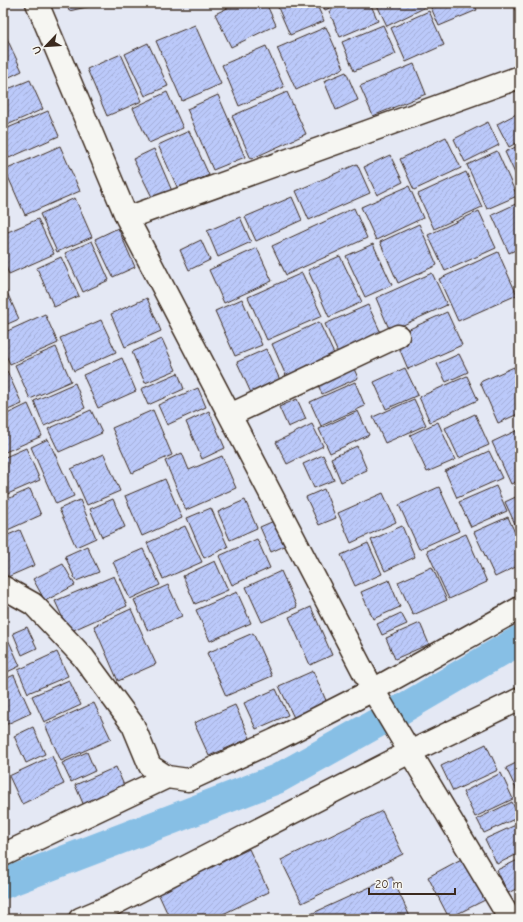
<svg xmlns="http://www.w3.org/2000/svg" width="523" height="922" viewBox="0 0 523 922" font-family="'Comic Neue',sans-serif">
<style>
.lines{fill:none;stroke-linecap:round;stroke-linejoin:round}
.canal{stroke:#87bfe5;stroke-width:30}
.building{fill:url(#building-hatch);stroke:#3b2a1e}
.street-casing{stroke:#3b2a1e;stroke-width:25}
.street{stroke:#f6f6f2;stroke-width:22}
</style>
<defs>
<pattern id="building-hatch" width="6" height="6" patternUnits="userSpaceOnUse"><rect width="6" height="6" fill="#bbc9fa"/><path d="M-1 1l2-2M0 6l6-6M5 7l2-2" fill="none" stroke="#a2add6"/></pattern>
</defs>
<rect width="100%" height="100%" fill="#e4e8f4"/>
<filter id="ink" filterUnits="userSpaceOnUse"><feTurbulence type="fractalNoise" baseFrequency=".025" numOctaves="2"/><feDisplacementMap in="SourceGraphic" scale="8" xChannelSelector="R" yChannelSelector="G"/><feConvolveMatrix kernelMatrix="1 2 1 2 8 2 1 2 1" color-interpolation-filters="sRGB"/></filter>
<g filter="url(#ink)">
<g class="lines">
<!-- canal -->
<path class="canal" d="M 3,884 L 277,779 L 409,705 L 520,640"/>
</g>
<!-- building -->
<path class="building" d="M 67,3 L 104,3 L 69,11 Z
M 238,3 L 266,3 L 276,25 L 231,47 L 215,14 Z
M 276,3 L 316,3 L 324,21 L 290,35 Z
M 322,3 L 341,3 L 325,10 Z
M 347,3 L 370,3 L 378,21 L 340,37 L 329,11 Z
M 376,3 L 422,3 L 424,8 L 387,26 Z
M 429,3 L 474,3 L 477,10 L 439,26 Z
M 513,3 L 520,3 L 520,11 L 517,12 Z
M 429,11 L 444,45 L 406,62 L 391,28 Z
M 195,25 L 221,84 L 182,101 L 156,41 Z
M 383,25 L 396,54 L 354,71 L 342,42 Z
M 326,27 L 344,68 L 296,90 L 277,48 Z
M 3,30 L 22,71 L 3,80 Z
M 148,43 L 168,86 L 145,96 L 125,54 Z
M 266,46 L 284,87 L 239,106 L 222,65 Z
M 121,54 L 142,101 L 107,116 L 87,69 Z
M 414,64 L 426,94 L 373,116 L 360,86 Z
M 346,72 L 358,100 L 336,110 L 324,81 Z
M 30,80 L 43,109 L 5,126 L 3,122 L 3,91 Z
M 167,92 L 183,128 L 149,143 L 133,108 Z
M 287,92 L 306,134 L 251,159 L 232,116 Z
M 218,95 L 245,157 L 213,170 L 187,109 Z
M 48,111 L 59,136 L 9,158 L 3,146 L 3,130 Z
M 520,112 L 520,141 L 509,147 L 497,124 Z
M 488,122 L 499,145 L 465,162 L 454,139 Z
M 189,131 L 209,175 L 178,189 L 158,145 Z
M 446,137 L 461,168 L 414,190 L 400,159 Z
M 520,145 L 520,184 L 505,152 Z
M 60,146 L 80,191 L 25,215 L 5,170 Z
M 154,149 L 172,191 L 153,199 L 133,159 Z
M 497,151 L 517,196 L 487,209 L 467,165 Z
M 390,155 L 403,182 L 377,195 L 364,167 Z
M 357,164 L 370,193 L 309,220 L 296,191 Z
M 466,172 L 482,207 L 434,229 L 418,194 Z
M 409,186 L 423,218 L 376,240 L 361,207 Z
M 292,197 L 302,220 L 256,241 L 245,217 Z
M 75,198 L 92,237 L 57,252 L 40,214 Z
M 520,202 L 520,248 L 509,253 L 492,215 Z
M 354,208 L 367,238 L 286,275 L 272,246 Z
M 479,211 L 496,248 L 445,271 L 428,235 Z
M 240,217 L 251,242 L 218,257 L 207,231 Z
M 38,219 L 54,254 L 9,274 L 3,261 L 3,234 Z
M 419,224 L 437,265 L 398,283 L 380,242 Z
M 118,228 L 135,267 L 113,277 L 95,239 Z
M 201,240 L 210,260 L 189,270 L 180,250 Z
M 92,241 L 109,280 L 83,292 L 65,253 Z
M 373,244 L 392,285 L 365,297 L 346,256 Z
M 257,248 L 272,281 L 224,303 L 209,270 Z
M 498,252 L 517,295 L 458,321 L 439,279 Z
M 340,256 L 362,302 L 329,317 L 308,270 Z
M 61,257 L 79,296 L 54,307 L 37,268 Z
M 302,273 L 322,316 L 267,340 L 248,297 Z
M 432,273 L 447,305 L 390,331 L 376,298 Z
M 5,288 L 19,319 L 3,326 L 3,289 Z
M 147,298 L 161,331 L 125,347 L 111,314 Z
M 242,299 L 262,345 L 235,356 L 215,311 Z
M 368,305 L 381,333 L 338,353 L 325,324 Z
M 447,312 L 462,345 L 408,369 L 394,336 Z
M 45,314 L 58,343 L 10,364 L 3,349 L 3,333 Z
M 101,320 L 116,352 L 74,371 L 60,338 Z
M 319,322 L 335,356 L 287,378 L 272,344 Z
M 162,339 L 176,370 L 145,383 L 132,352 Z
M 56,347 L 71,381 L 30,399 L 15,365 Z
M 266,349 L 280,380 L 251,393 L 237,362 Z
M 459,354 L 468,372 L 446,382 L 437,364 Z
M 349,357 L 358,378 L 322,394 L 313,373 Z
M 122,358 L 136,391 L 98,408 L 83,375 Z
M 514,367 L 520,380 L 520,413 L 498,423 L 480,382 Z
M 405,368 L 418,395 L 386,409 L 374,382 Z
M 7,371 L 22,404 L 3,412 L 3,373 Z
M 178,373 L 184,389 L 148,405 L 141,389 Z
M 467,376 L 478,400 L 430,422 L 419,397 Z
M 355,382 L 365,406 L 321,426 L 310,402 Z
M 75,383 L 85,408 L 44,426 L 34,401 Z
M 198,388 L 206,407 L 167,425 L 158,405 Z
M 297,399 L 306,419 L 288,427 L 279,407 Z
M 414,399 L 426,425 L 385,443 L 373,417 Z
M 28,404 L 42,436 L 3,453 L 3,416 Z
M 91,410 L 102,433 L 59,452 L 48,429 Z
M 153,410 L 172,455 L 132,473 L 112,428 Z
M 209,411 L 225,448 L 202,459 L 186,422 Z
M 358,411 L 369,435 L 330,453 L 319,429 Z
M 475,414 L 489,445 L 459,458 L 445,428 Z
M 438,422 L 455,460 L 427,472 L 410,435 Z
M 312,424 L 323,446 L 287,464 L 276,442 Z
M 520,429 L 520,480 L 511,484 L 492,442 Z
M 48,439 L 74,496 L 56,504 L 31,447 Z
M 357,446 L 367,470 L 341,482 L 331,458 Z
M 26,448 L 40,480 L 3,496 L 3,458 Z
M 489,451 L 502,478 L 457,498 L 445,471 Z
M 182,453 L 189,470 L 222,456 L 236,488 L 186,510 L 165,461 Z
M 104,454 L 120,491 L 87,505 L 71,469 Z
M 323,455 L 334,480 L 314,488 L 303,464 Z
M 165,479 L 182,518 L 142,536 L 125,496 Z
M 496,486 L 507,511 L 471,527 L 459,502 Z
M 439,487 L 459,531 L 419,549 L 399,505 Z
M 30,489 L 41,515 L 3,532 L 3,501 Z
M 324,489 L 336,518 L 319,525 L 306,497 Z
M 383,493 L 396,522 L 351,543 L 338,513 Z
M 520,495 L 520,535 L 505,502 Z
M 113,499 L 125,527 L 102,537 L 90,509 Z
M 80,500 L 96,538 L 76,547 L 59,509 Z
M 245,500 L 257,528 L 230,540 L 218,512 Z
M 211,508 L 228,547 L 204,558 L 187,518 Z
M 290,514 L 300,539 L 271,552 L 260,527 Z
M 508,517 L 520,544 L 520,565 L 495,577 L 474,532 Z
M 185,526 L 202,562 L 163,579 L 147,543 Z
M 402,526 L 415,557 L 385,571 L 371,540 Z
M 20,530 L 35,565 L 3,579 L 3,537 Z
M 466,534 L 487,582 L 449,599 L 427,551 Z
M 257,539 L 270,568 L 232,585 L 219,556 Z
M 368,543 L 382,574 L 355,586 L 341,555 Z
M 87,546 L 99,572 L 76,581 L 65,556 Z
M 143,549 L 160,585 L 130,599 L 113,562 Z
M 215,561 L 228,590 L 195,604 L 183,576 Z
M 63,564 L 75,585 L 45,601 L 33,579 Z
M 432,567 L 447,600 L 413,615 L 398,582 Z
M 281,571 L 297,607 L 262,622 L 246,587 Z
M 114,576 L 127,606 L 69,632 L 55,601 Z
M 389,580 L 400,607 L 373,619 L 361,592 Z
M 168,585 L 182,616 L 148,631 L 134,600 Z
M 237,592 L 251,623 L 210,641 L 196,610 Z
M 311,607 L 332,655 L 310,665 L 289,617 Z
M 131,609 L 156,664 L 118,681 L 94,626 Z
M 401,613 L 407,624 L 382,635 L 377,624 Z
M 420,623 L 429,644 L 395,659 L 386,638 Z
M 27,627 L 37,648 L 22,655 L 13,633 Z
M 253,633 L 272,676 L 226,696 L 207,653 Z
M 7,637 L 20,666 L 3,674 L 3,639 Z
M 57,652 L 68,676 L 28,693 L 18,670 Z
M 313,671 L 328,705 L 295,720 L 279,686 Z
M 14,675 L 31,713 L 3,726 L 3,680 Z
M 69,680 L 81,705 L 44,722 L 32,696 Z
M 276,689 L 288,715 L 256,729 L 244,703 Z
M 94,703 L 111,739 L 61,761 L 45,725 Z
M 235,705 L 250,738 L 209,756 L 194,723 Z
M 33,727 L 45,754 L 26,763 L 14,736 Z
M 486,744 L 498,770 L 453,791 L 441,766 Z
M 87,752 L 95,771 L 71,782 L 62,763 Z
M 52,756 L 64,784 L 22,804 L 9,776 Z
M 520,761 L 520,797 L 506,768 Z
M 116,767 L 126,790 L 85,808 L 75,785 Z
M 501,773 L 513,799 L 475,817 L 463,792 Z
M 512,802 L 519,817 L 484,833 L 477,819 Z
M 382,811 L 403,854 L 302,903 L 281,860 Z
M 520,823 L 520,853 L 497,864 L 485,839 Z
M 249,849 L 269,892 L 223,914 L 226,919 L 170,919 L 158,893 Z
M 465,857 L 487,899 L 449,918 L 428,877 Z
M 520,859 L 520,887 L 508,893 L 497,870 Z
M 392,877 L 411,919 L 300,919 Z"/>
<g class="lines">
<defs>
<path id="street" d="M 37,3 L 127,218 L 373,690 L 410,752 L 106,908 L 80,919
M 127,218 L 520,77
M 230,415 L 398,336
M 3,587 L 33,604 L 83,657 L 133,725 L 150,766 L 167,777 L 188,780 L 275,740 L 373,690 L 520,608
M 3,855 L 167,777
M 510,919 L 410,752 L 520,699"/>
</defs>
<!-- street casing -->
<use href="#street" class="street-casing"/>
<!-- street -->
<use href="#street" class="street"/>
</g>
</g>
<!-- margin -->
<rect width="523" height="922" fill="none" stroke="#f6f6f2" stroke-width="16"/>
<rect x="8" y="8" width="507" height="906" fill="none" stroke="#3b2a1e" stroke-width="1.5" filter="url(#ink)"/>
<!-- north arrow -->
<g transform="translate(46 46) rotate(245)" stroke="#f6f6f2" stroke-width="3" paint-order="stroke">
<path d="M0-3L7 15L0 10L-7 15Z" fill="#3b2a1e"/>
<text y="-6" font-size="11" font-weight="bold" text-anchor="middle" fill="#3b2a1e">U</text>
</g>
<!-- scale -->
<path d="M369 888v6h86v-6" fill="none" stroke="#3b2a1e" stroke-width="2"/>
<text x="375" y="888" font-size="12" fill="#3b2a1e" stroke="#f6f6f2" stroke-width="3" paint-order="stroke">20 m</text>
</svg>
